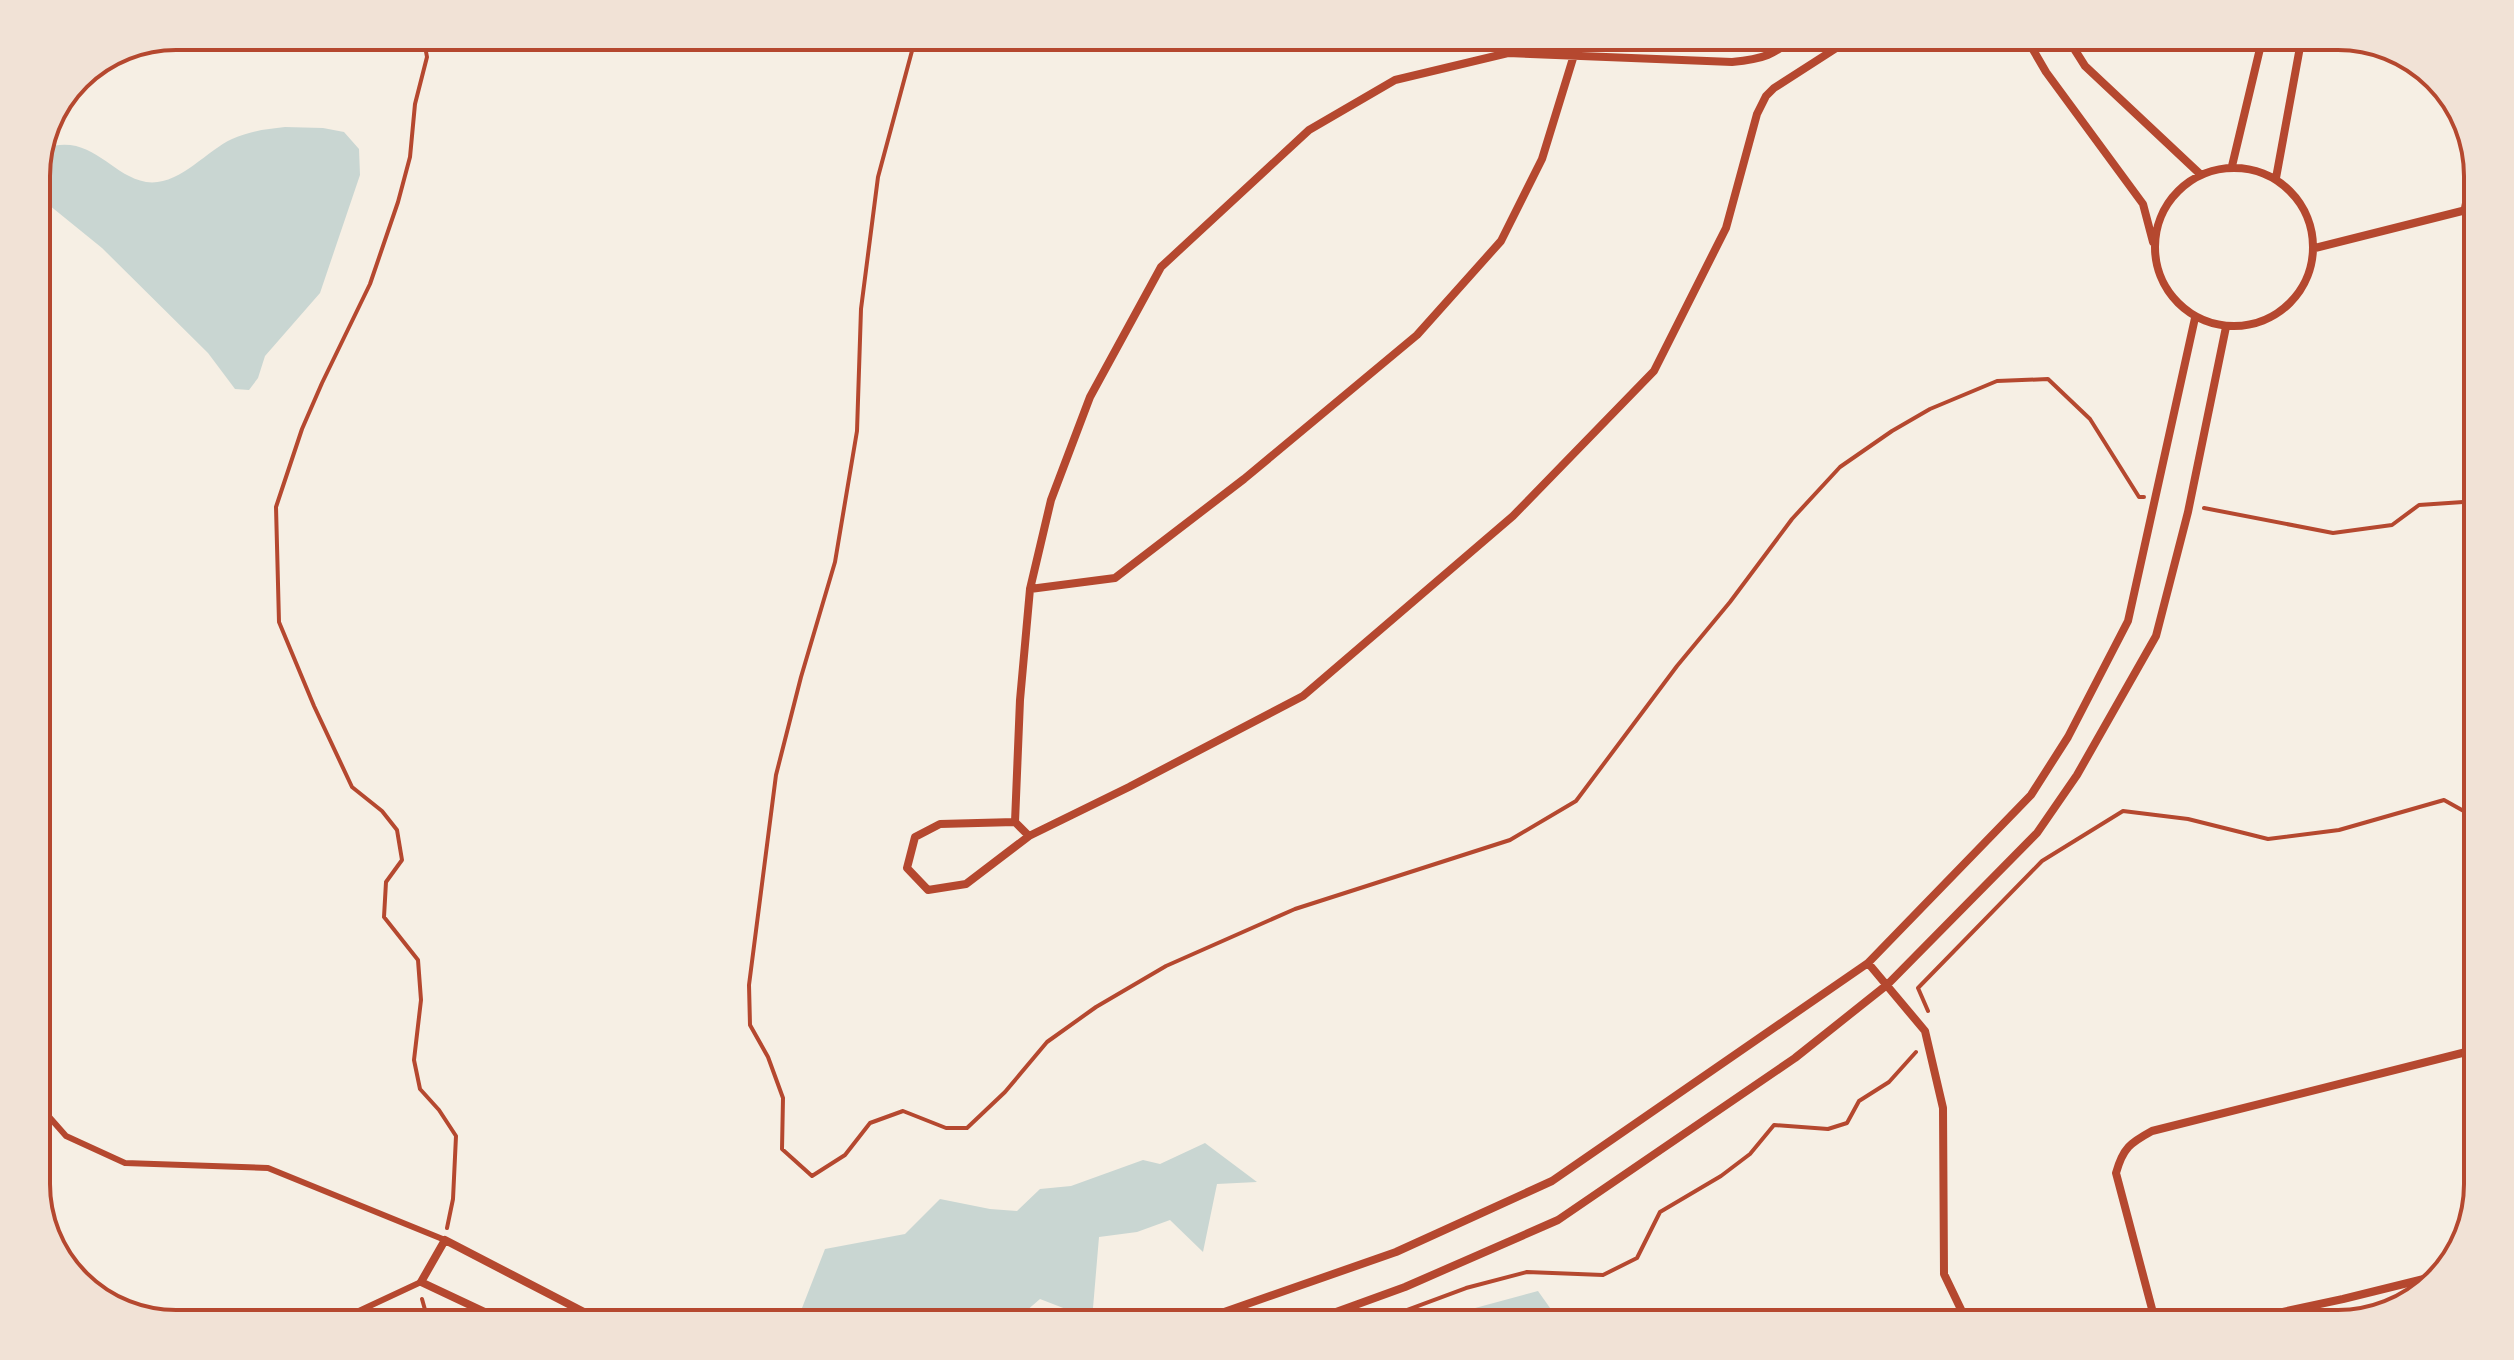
<svg xmlns="http://www.w3.org/2000/svg" width="2514" height="1360" viewBox="0 0 2514 1360" font-family="Spectral,serif">
<style>
.water{fill:#c9d6d2}
.lines{fill:none;stroke-linecap:round;stroke-linejoin:round}
.path{stroke:#b5482f;stroke-width:4}
.service{stroke:#b5482f;stroke-width:6}
.minor{stroke:#b5482f;stroke-width:8}
.rim{fill:none;stroke:#b5482f;stroke-width:4}
</style>
<rect width="100%" height="100%" fill="#f6efe4"/>
<!-- water -->
<path class="water" d="M 285,127 L 323,128 L 344,132 L 359,149 L 360,175 L 320,293 L 265,356 L 258,378 L 249,390 L 235,389 L 208,353 L 102,248 L 49,205 L 36,201 L 36,167 L 45,148 C 92,133 109,175 146,182 C 178,187 206,151 232,139 C 250,131 266,129 285,127 Z
M 1205,1143 L 1257,1182 L 1217,1184 L 1203,1252 L 1170,1220 L 1137,1232 L 1099,1237 L 1093,1308 L 1071,1311 L 1040,1299 L 1011,1324 L 776,1324 L 802,1308 L 825,1249 L 905,1234 L 940,1199 L 990,1209 L 1017,1211 L 1040,1189 L 1071,1186 L 1143,1160 L 1160,1164 Z
M 1538,1291 L 1560,1322 L 1558,1324 L 1416,1324 Z"/>
<g class="lines">
<!-- path -->
<path class="path" d="M 423,36 L 427,57 L 415,104 L 410,157 L 398,202 L 370,284 L 322,383 L 302,429 L 276,507 L 279,622 L 314,706 L 352,787 L 382,811 L 397,830 L 402,860 L 386,882 L 384,917 L 418,960 L 421,1000 L 414,1060 L 420,1089 L 439,1110 L 456,1136 L 453,1199 L 447,1228
M 916,36 L 878,177 L 861,309 L 857,431 L 835,562 L 801,677 L 776,775 L 749,985 L 750,1025 L 768,1057 L 783,1098 L 782,1149 L 812,1176 L 845,1155 L 870,1123 L 903,1111 L 946,1128 L 967,1128 L 1005,1092 L 1047,1042 L 1096,1007 L 1166,966 L 1295,909 L 1510,840 L 1576,801 L 1677,666 L 1730,602 L 1792,519 L 1840,467 L 1892,431 L 1930,409 L 1997,381 L 2048,379 L 2090,419 L 2139,497 L 2144,497
M 2204,508 L 2333,533 L 2392,525 L 2419,505 L 2478,501
M 1928,1011 L 1918,988 L 2042,861 L 2123,811 L 2188,819 L 2268,839 L 2339,830 L 2444,800 L 2478,819
M 422,1299 L 429,1324
M 1369,1324 L 1466,1288 L 1527,1272 L 1603,1275 L 1637,1258 L 1660,1212 L 1721,1176 L 1750,1154 L 1774,1125 L 1828,1129 L 1847,1123 L 1859,1101 L 1889,1082 L 1916,1052"/>
<!-- service -->
<path class="service" d="M 36,1102 L 66,1136 L 125,1163 L 268,1168 L 445,1240
M 331,1324 L 421,1282"/>
<!-- minor -->
<path class="minor" d="M 2025,36 L 2046,72 L 2143,204 L 2153,242
M 2066,36 L 2085,66 L 2200,174
M 2232,166 L 2263,36
M2155 247a79 79 0 1 1 158 0a79 79 0 1 1-158 0Z
M 2276,178 L 2302,36
M 2465,208 L 2475,159
M 2315,248 L 2478,207
M 1030,589 L 1115,578 L 1244,479 L 1417,335 L 1501,241 L 1542,159 L 1574,55
M 1015,822 L 940,824 L 915,837 L 907,868 L 928,890 L 966,884 L 1029,836 L 1129,787 L 1303,696 L 1513,516 L 1654,371 L 1726,228 L 1757,114 L 1766,96 L 1774,88 L 1855,36
M 1029,836 L 1015,822 L 1020,700 L 1030,589 L 1051,500 L 1090,397 L 1161,267 L 1309,130 L 1395,80 L 1508,53 L 1732,62 C 1765,59 1772,55 1798,36
M 1868,963 L 1925,1031 L 1943,1108 L 1944,1274 L 1968,1324
M 510,1324 L 421,1282 L 445,1240 L 607,1324
M 1190,1324 L 1396,1252 L 1552,1181 L 1868,963 L 2031,795 L 2068,737 L 2128,621 L 2195,318
M 1303,1324 L 1405,1287 L 1558,1220 L 1795,1058 L 1888,984 L 2037,833 L 2077,775 L 2156,636 L 2188,512 L 2226,327
M 2156,1324 L 2116,1173 C 2123,1148 2130,1143 2152,1131 L 2478,1049
M 2226,1324 L 2343,1299 L 2436,1276"/>
</g>
<!-- crop -->
<path d="M0 0H2514V1360H0ZM176 50H2338A126 126 0 0 1 2464 176V1184A126 126 0 0 1 2338 1310H176A126 126 0 0 1 50 1184V176A126 126 0 0 1 176 50Z" fill="#f1e2d6" fill-rule="evenodd"/>
<path class="rim" d="M176 50H2338A126 126 0 0 1 2464 176V1184A126 126 0 0 1 2338 1310H176A126 126 0 0 1 50 1184V176A126 126 0 0 1 176 50Z"/>
</svg>
